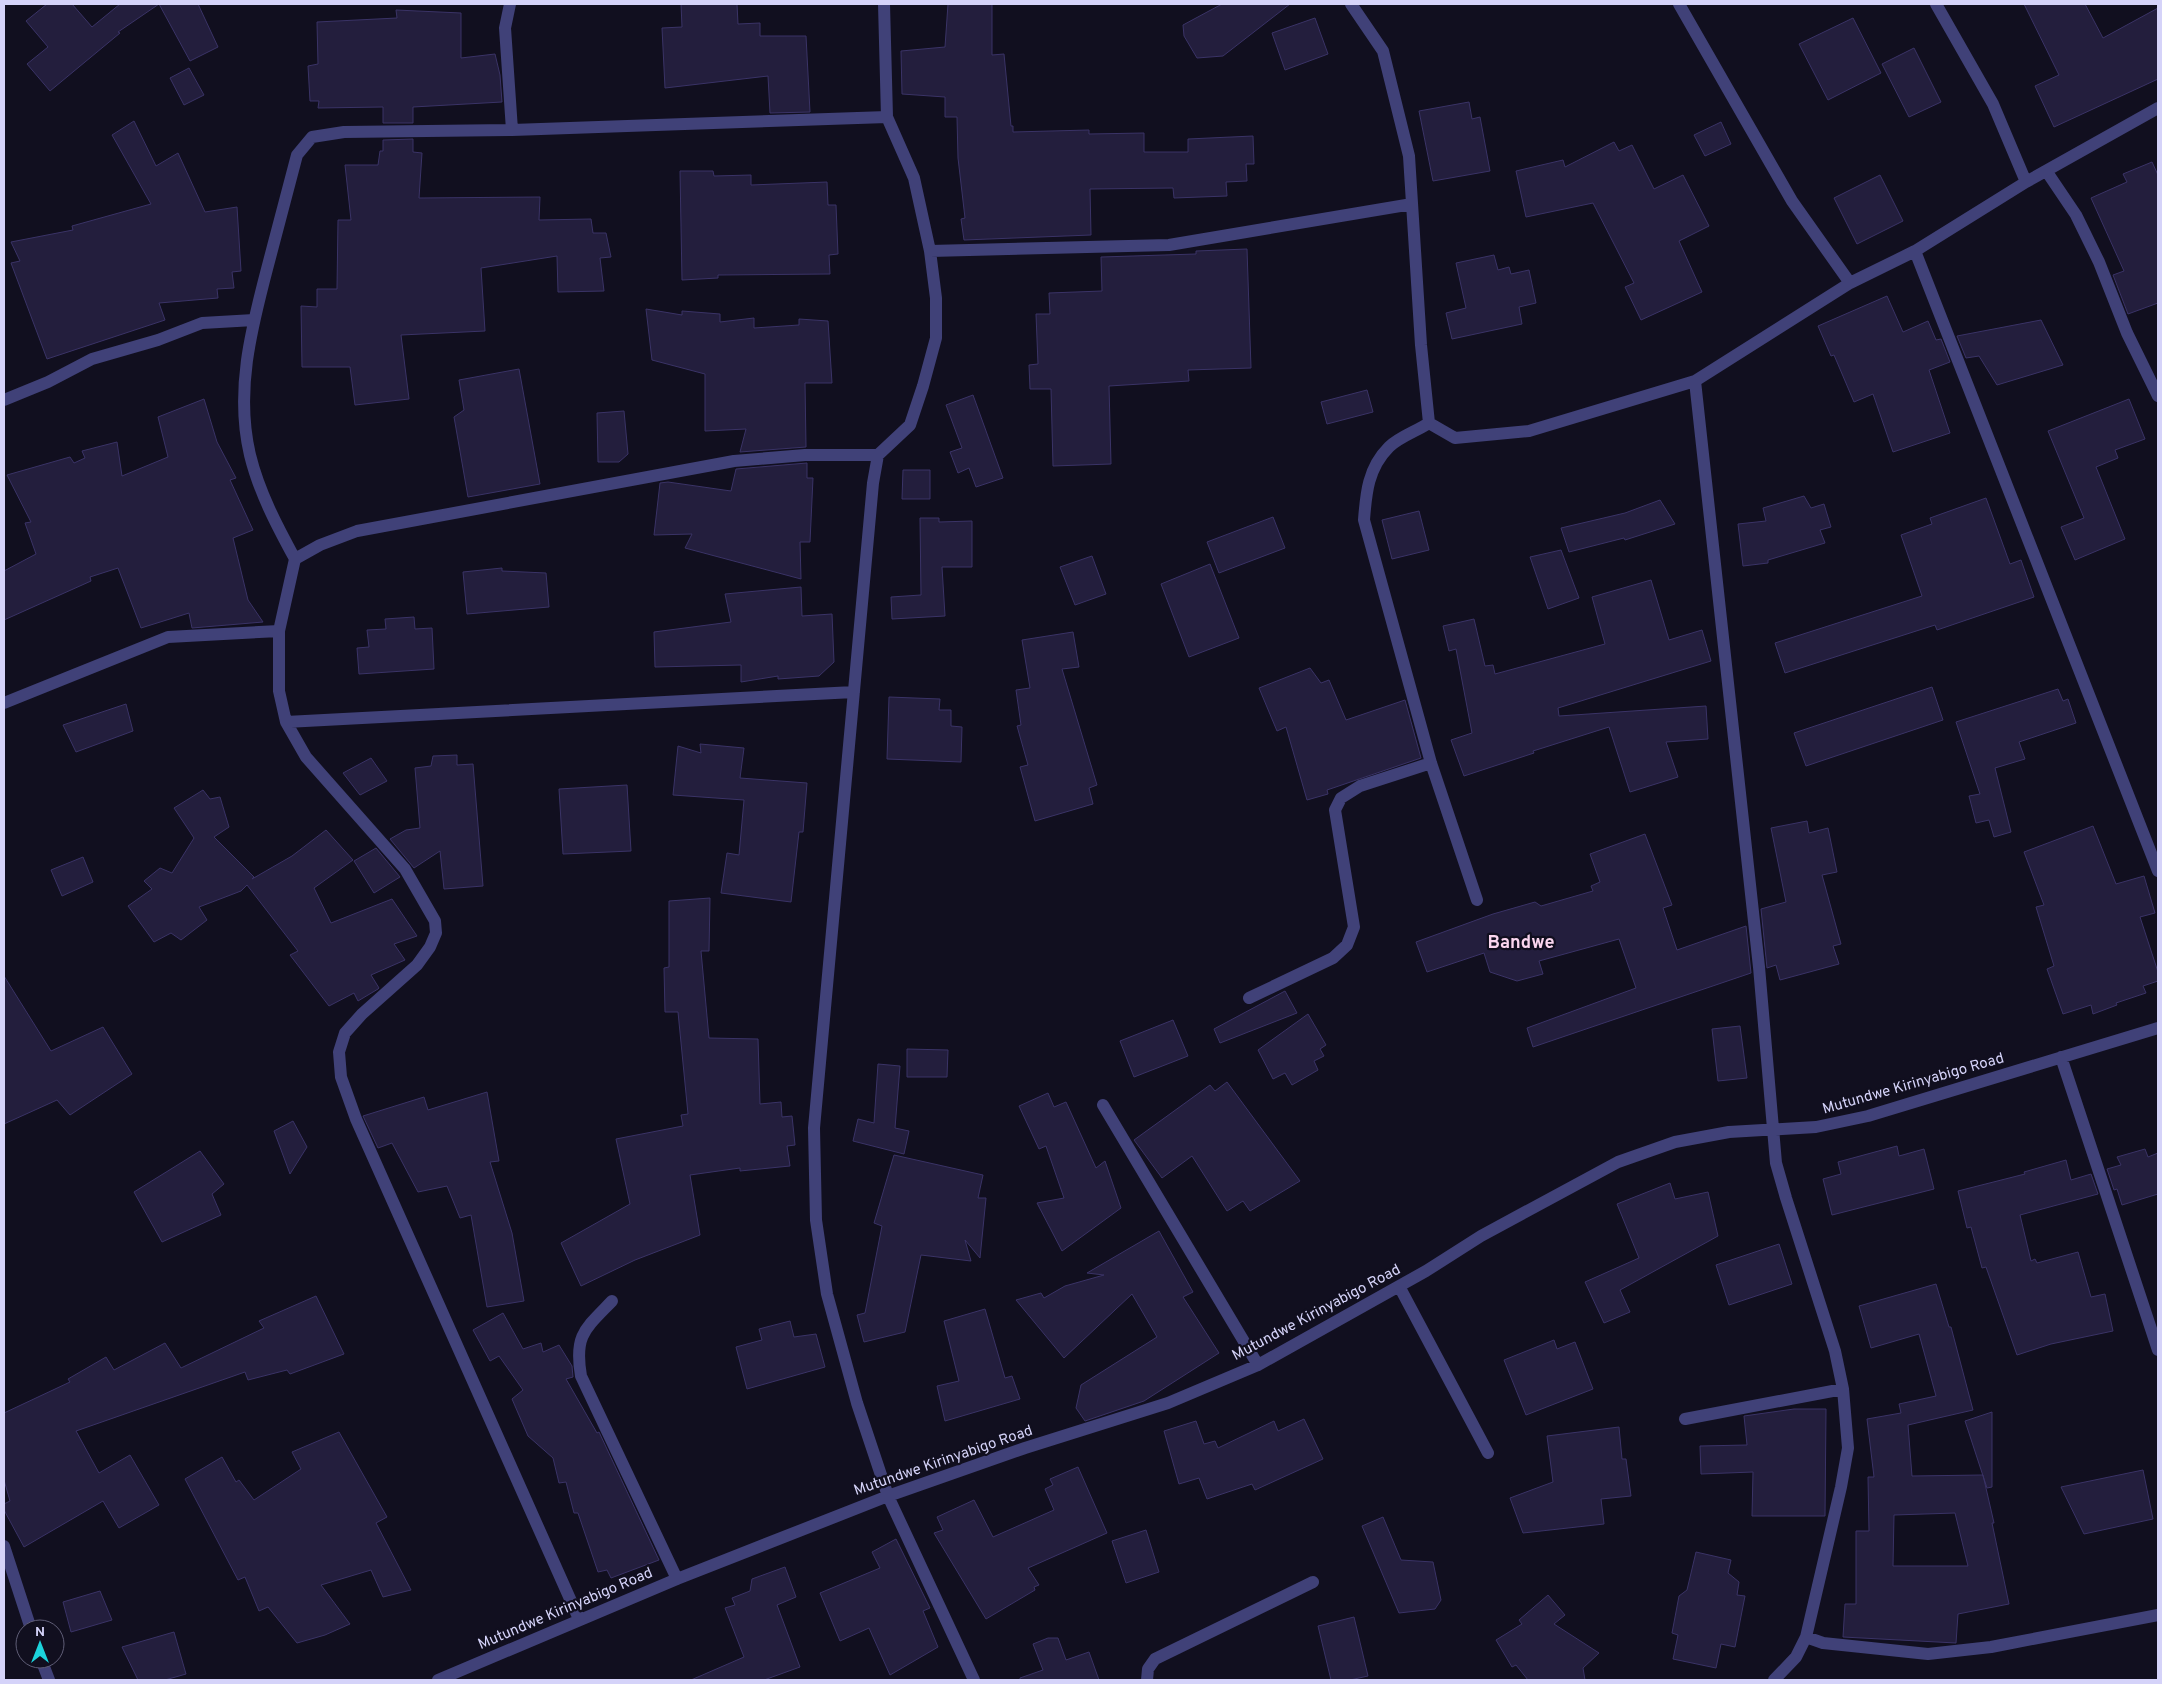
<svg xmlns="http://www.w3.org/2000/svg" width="2162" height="1684" viewBox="0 0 2162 1684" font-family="Overpass,sans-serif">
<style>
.building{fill:#231e3d;stroke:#3a3366;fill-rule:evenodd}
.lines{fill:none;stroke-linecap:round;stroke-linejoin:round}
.minor{stroke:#404178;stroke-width:12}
.labels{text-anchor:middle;stroke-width:4.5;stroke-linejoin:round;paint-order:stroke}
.street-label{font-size:15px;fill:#d5d3f9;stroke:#110f1f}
.quarter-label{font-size:18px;font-weight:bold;fill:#fad5ee;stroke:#110f1f}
</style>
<rect width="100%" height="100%" fill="#110f1f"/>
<!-- building -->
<path class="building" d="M 47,4 L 72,4 L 92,27 L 120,4 L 198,4 L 218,47 L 190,61 L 159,4 L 118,32 L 120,33 L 50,91 L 27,64 L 48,47 L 26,21 Z
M 681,4 L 737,4 L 738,24 L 760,23 L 760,36 L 806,36 L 810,112 L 770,113 L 768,76 L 665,88 L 662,28 L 682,27 Z
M 948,4 L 992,4 L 992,55 L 1004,54 L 1011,126 L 1013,126 L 1013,132 L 1089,130 L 1089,134 L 1144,133 L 1144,152 L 1188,152 L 1188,139 L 1253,136 L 1254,164 L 1246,164 L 1247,181 L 1226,182 L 1227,196 L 1174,198 L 1173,188 L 1090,189 L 1091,235 L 964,240 L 961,219 L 965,218 L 958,158 L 957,117 L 945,117 L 945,97 L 902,94 L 901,51 L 945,47 Z
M 1222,4 L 1290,4 L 1223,56 L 1197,58 L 1184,36 L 1183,25 Z
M 2024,4 L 2085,4 L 2103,38 L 2158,8 L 2158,79 L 2054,127 L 2035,86 L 2059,75 Z
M 396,10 L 461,13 L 461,58 L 495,54 L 500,75 L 502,102 L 413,107 L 413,123 L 383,123 L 383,107 L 318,108 L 319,101 L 310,101 L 308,66 L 318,64 L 317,22 L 397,18 Z
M 1315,18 L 1328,54 L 1285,70 L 1272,33 Z
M 1853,18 L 1881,73 L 1828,100 L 1799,44 Z
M 1914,48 L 1941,102 L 1909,117 L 1882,64 Z
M 189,68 L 204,95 L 184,105 L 170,78 Z
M 1469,102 L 1472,119 L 1480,117 L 1490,171 L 1433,181 L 1419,111 Z
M 134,121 L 156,166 L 178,153 L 205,212 L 237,207 L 241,271 L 232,272 L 234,288 L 217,289 L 218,298 L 159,303 L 165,320 L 47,359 L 11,263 L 20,261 L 11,242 L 73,230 L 72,226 L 151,204 L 112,135 Z
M 1721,122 L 1731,144 L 1705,156 L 1694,135 Z
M 413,139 L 413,152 L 422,153 L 419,198 L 540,197 L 539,220 L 591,219 L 593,233 L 606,233 L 611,257 L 600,258 L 604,291 L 558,292 L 557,256 L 481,268 L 485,331 L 401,335 L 409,399 L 355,405 L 350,367 L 302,367 L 301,306 L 317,307 L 317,289 L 337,289 L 338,220 L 351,220 L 345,165 L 378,165 L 380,151 L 383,151 L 383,140 Z
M 1614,142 L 1619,151 L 1632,145 L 1654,189 L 1683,175 L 1709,226 L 1679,241 L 1702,292 L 1641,320 L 1625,287 L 1634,283 L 1593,203 L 1526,217 L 1516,171 L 1563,160 L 1565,167 Z
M 2152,162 L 2158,175 L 2158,303 L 2128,314 L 2113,275 L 2124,271 L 2091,198 L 2127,182 L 2123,174 Z
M 680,171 L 713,171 L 714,176 L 751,175 L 751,185 L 827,182 L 828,205 L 836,205 L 838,254 L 829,255 L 830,274 L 718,275 L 718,278 L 682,280 Z
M 1880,175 L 1903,221 L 1857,244 L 1834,198 Z
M 1247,249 L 1251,368 L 1188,370 L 1189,381 L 1109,386 L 1111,464 L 1053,466 L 1051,389 L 1030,389 L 1029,365 L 1038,364 L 1036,314 L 1050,314 L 1049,293 L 1102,291 L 1101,257 L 1196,254 L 1196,251 Z
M 1494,255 L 1498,270 L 1509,267 L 1511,274 L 1529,270 L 1536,303 L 1519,307 L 1522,324 L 1452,339 L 1446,313 L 1466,308 L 1456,263 Z
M 1887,296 L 1903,332 L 1928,321 L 1936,340 L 1941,339 L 1950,362 L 1929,370 L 1950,433 L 1893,452 L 1873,394 L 1854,402 L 1834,355 L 1831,356 L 1818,326 Z
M 646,309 L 682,315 L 682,311 L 720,314 L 720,322 L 754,318 L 754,328 L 799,325 L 799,319 L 828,321 L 832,383 L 805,383 L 806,447 L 740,452 L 746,429 L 705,431 L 705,374 L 652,360 Z
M 2041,320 L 2063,365 L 1997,385 L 1979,356 L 1966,358 L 1957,336 Z
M 519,369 L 540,484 L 468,497 L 454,417 L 464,410 L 459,380 Z
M 1367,390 L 1373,412 L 1327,424 L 1321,402 Z
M 973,395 L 1003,478 L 976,487 L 969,468 L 958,473 L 950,452 L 962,448 L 946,405 Z
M 204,399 L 217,442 L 236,478 L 230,480 L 253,530 L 233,538 L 248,600 L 263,622 L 192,628 L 189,613 L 141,628 L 118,568 L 90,577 L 91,581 L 4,620 L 4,571 L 36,554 L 25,523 L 31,522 L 7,475 L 70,457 L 74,463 L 85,458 L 82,451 L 117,442 L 122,476 L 168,457 L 158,417 Z
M 2129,399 L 2145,439 L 2115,450 L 2118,458 L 2096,467 L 2125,539 L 2075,560 L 2061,527 L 2084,518 L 2048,431 Z
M 624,411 L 628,454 L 619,462 L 598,462 L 597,413 Z
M 807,463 L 807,478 L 813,478 L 810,542 L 800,542 L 801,579 L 685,548 L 692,534 L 654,535 L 660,483 L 668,482 L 731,491 L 736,469 Z
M 903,470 L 930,470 L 930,499 L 902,499 Z
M 1804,496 L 1811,508 L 1824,504 L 1831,527 L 1820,530 L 1825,543 L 1768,560 L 1768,563 L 1743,566 L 1738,524 L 1766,521 L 1763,508 Z
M 1986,498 L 2010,564 L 2021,560 L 2034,597 L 1937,630 L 1935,625 L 1785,673 L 1775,643 L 1922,596 L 1901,535 L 1932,524 L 1930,518 Z
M 1660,500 L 1675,524 L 1625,540 L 1624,538 L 1569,552 L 1561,528 L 1625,513 Z
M 1419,511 L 1429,550 L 1392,559 L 1382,520 Z
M 1273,517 L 1285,548 L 1219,573 L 1207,542 Z
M 920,518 L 939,518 L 939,522 L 972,521 L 972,567 L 942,567 L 945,616 L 892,619 L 891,597 L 921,595 Z
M 1561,550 L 1579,598 L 1548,609 L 1530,557 Z
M 1092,556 L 1106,594 L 1075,605 L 1060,567 Z
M 1210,564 L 1239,638 L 1189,657 L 1161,584 Z
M 502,568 L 502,571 L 546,573 L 549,607 L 467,614 L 463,572 Z
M 1651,580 L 1669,640 L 1702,630 L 1711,661 L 1558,708 L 1559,716 L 1706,706 L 1708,739 L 1666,742 L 1678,777 L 1630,792 L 1609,727 L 1533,751 L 1534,753 L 1464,776 L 1451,740 L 1472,733 L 1456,649 L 1449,651 L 1443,626 L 1474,619 L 1485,666 L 1493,665 L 1495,674 L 1605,644 L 1592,597 Z
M 801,587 L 802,616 L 832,614 L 834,662 L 819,676 L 778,679 L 778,676 L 741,682 L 741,665 L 655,667 L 654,632 L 731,622 L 725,594 Z
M 414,617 L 415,629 L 432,628 L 434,669 L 359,674 L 357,648 L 369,647 L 367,630 L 386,629 L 385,619 Z
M 1073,632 L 1079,667 L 1062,669 L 1097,785 L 1089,788 L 1093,804 L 1035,821 L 1020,767 L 1028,765 L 1017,726 L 1021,725 L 1016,690 L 1030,688 L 1022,640 Z
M 1310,668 L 1321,683 L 1329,680 L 1346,720 L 1405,700 L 1421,758 L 1327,790 L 1328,794 L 1307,800 L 1286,727 L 1277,731 L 1259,688 Z
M 1932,687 L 1943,720 L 1806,766 L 1794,733 Z
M 2058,689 L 2063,701 L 2068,699 L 2076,723 L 2019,742 L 2025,759 L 1995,768 L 2011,832 L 1994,837 L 1989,820 L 1976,823 L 1969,796 L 1980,794 L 1956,722 Z
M 889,697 L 940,699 L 939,710 L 951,710 L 951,726 L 962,727 L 961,762 L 887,759 Z
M 126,704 L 133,731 L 76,752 L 63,725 Z
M 700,744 L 744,748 L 740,778 L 807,783 L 803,832 L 799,832 L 791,902 L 721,893 L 727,853 L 739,855 L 744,800 L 673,795 L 678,746 L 701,753 Z
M 457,755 L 457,765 L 473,764 L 483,886 L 444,889 L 440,851 L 414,868 L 390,839 L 406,830 L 420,828 L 415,768 L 431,766 L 433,756 Z
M 371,758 L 387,781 L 360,795 L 343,773 Z
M 627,785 L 631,851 L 563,854 L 559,789 Z
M 203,790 L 210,799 L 220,797 L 229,827 L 214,837 L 254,877 L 252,879 L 292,856 L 326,830 L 353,860 L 314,888 L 331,923 L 392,899 L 417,936 L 394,944 L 405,960 L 371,975 L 379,988 L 378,989 L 358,1001 L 354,993 L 329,1006 L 290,955 L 298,951 L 247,885 L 241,891 L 199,907 L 207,920 L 181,940 L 171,933 L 154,942 L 128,906 L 152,889 L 144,881 L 160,868 L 172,873 L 194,838 L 174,808 Z
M 1807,821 L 1809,833 L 1828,828 L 1837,872 L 1822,875 L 1841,944 L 1833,946 L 1839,964 L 1780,980 L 1776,965 L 1767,968 L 1761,909 L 1786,902 L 1771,828 Z
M 2093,826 L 2116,884 L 2144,876 L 2155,913 L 2140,917 L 2158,972 L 2158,981 L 2143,986 L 2146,993 L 2116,1003 L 2117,1005 L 2093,1014 L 2091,1005 L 2063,1014 L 2047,969 L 2054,966 L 2036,907 L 2044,905 L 2024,852 Z
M 1645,834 L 1672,905 L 1663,908 L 1677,950 L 1746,926 L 1751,973 L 1533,1047 L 1527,1028 L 1636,988 L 1619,939 L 1539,961 L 1543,974 L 1517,981 L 1490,972 L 1484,953 L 1427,972 L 1416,942 L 1493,914 L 1535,902 L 1541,906 L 1593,891 L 1591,886 L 1600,882 L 1590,854 Z
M 376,848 L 400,877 L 374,893 L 354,861 Z
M 83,857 L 93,882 L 62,896 L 51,870 Z
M 710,898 L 709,951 L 701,951 L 709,1038 L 758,1039 L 760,1104 L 781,1102 L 782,1117 L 792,1116 L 795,1145 L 787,1146 L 790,1166 L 740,1171 L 740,1168 L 690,1175 L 700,1235 L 635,1260 L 581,1286 L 561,1243 L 630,1204 L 616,1139 L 683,1126 L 681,1115 L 688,1114 L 678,1012 L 665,1012 L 664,968 L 669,967 L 669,901 Z
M 4,976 L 51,1051 L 103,1027 L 132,1074 L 70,1115 L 57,1100 L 4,1124 Z
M 1285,991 L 1297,1013 L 1220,1043 L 1214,1029 Z
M 1308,1014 L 1326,1045 L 1320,1049 L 1324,1056 L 1314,1061 L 1318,1070 L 1292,1085 L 1285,1073 L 1273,1079 L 1258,1050 Z
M 1173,1020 L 1188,1056 L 1134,1077 L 1120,1041 Z
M 1740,1026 L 1747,1078 L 1718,1081 L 1712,1029 Z
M 907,1049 L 948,1050 L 947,1077 L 907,1077 Z
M 878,1064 L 900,1066 L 895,1128 L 909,1131 L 904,1154 L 853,1141 L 858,1119 L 874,1123 Z
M 1227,1082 L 1300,1181 L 1250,1211 L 1243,1201 L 1227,1211 L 1192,1156 L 1162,1178 L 1134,1140 L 1210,1085 L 1215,1091 Z
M 487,1092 L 499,1161 L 490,1162 L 512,1233 L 524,1301 L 487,1307 L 471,1215 L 460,1218 L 447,1186 L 418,1192 L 392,1143 L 378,1148 L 363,1116 L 424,1097 L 428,1110 Z
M 1048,1093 L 1054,1107 L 1066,1102 L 1096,1168 L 1105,1161 L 1121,1208 L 1062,1251 L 1037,1203 L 1064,1198 L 1046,1146 L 1039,1149 L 1019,1106 Z
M 293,1121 L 307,1147 L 290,1174 L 274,1131 Z
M 1897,1146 L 1899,1156 L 1924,1149 L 1934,1189 L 1832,1215 L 1823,1179 L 1841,1174 L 1838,1162 Z
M 2145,1149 L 2148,1157 L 2158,1153 L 2158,1194 L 2122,1205 L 2117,1189 L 2114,1190 L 2107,1169 L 2121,1165 L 2117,1157 Z
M 200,1151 L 224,1184 L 212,1194 L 221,1215 L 162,1242 L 134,1192 Z
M 894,1155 L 983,1175 L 978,1198 L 986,1198 L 980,1258 L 965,1240 L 971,1261 L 921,1255 L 905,1332 L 864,1342 L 857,1315 L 865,1313 L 882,1226 L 874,1223 Z
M 2066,1160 L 2071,1180 L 2091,1174 L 2098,1194 L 2020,1215 L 2031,1261 L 2035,1259 L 2037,1263 L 2078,1252 L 2091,1297 L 2105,1294 L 2113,1331 L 2051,1344 L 2017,1355 L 1986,1267 L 1982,1268 L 1971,1227 L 1967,1228 L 1958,1191 L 2025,1174 L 2024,1172 Z
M 1670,1183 L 1675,1199 L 1708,1192 L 1718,1236 L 1620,1290 L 1630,1312 L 1604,1323 L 1585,1282 L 1639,1258 L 1617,1204 Z
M 1159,1231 L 1193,1292 L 1183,1297 L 1219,1353 L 1144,1401 L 1085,1421 L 1076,1408 L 1081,1385 L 1157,1337 L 1132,1294 L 1064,1358 L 1016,1300 L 1041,1293 L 1044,1298 L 1065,1286 L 1104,1275 L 1087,1273 Z
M 1779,1244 L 1792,1284 L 1729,1305 L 1716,1265 Z
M 1936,1284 L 1949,1327 L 1951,1327 L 1973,1410 L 1908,1425 L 1912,1476 L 1983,1475 L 1994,1523 L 1992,1523 L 2009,1604 L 1958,1614 L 1956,1643 L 1843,1637 L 1845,1604 L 1856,1604 L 1856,1531 L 1869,1531 L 1868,1477 L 1874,1477 L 1867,1419 L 1901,1413 L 1899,1404 L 1936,1396 L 1919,1334 L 1871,1348 L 1859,1306 ZM 1955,1513 L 1968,1566 L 1893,1566 L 1894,1515 Z
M 316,1296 L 344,1354 L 290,1374 L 287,1370 L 248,1380 L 245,1372 L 76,1431 L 99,1473 L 130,1455 L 159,1505 L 119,1528 L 103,1501 L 24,1547 L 4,1510 L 4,1504 L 10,1501 L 4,1480 L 4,1413 L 70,1382 L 68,1379 L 106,1357 L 114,1370 L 165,1343 L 181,1368 L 264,1328 L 259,1321 Z
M 985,1309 L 1005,1378 L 1012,1376 L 1020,1399 L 945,1421 L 937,1386 L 959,1381 L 944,1321 Z
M 503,1313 L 523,1349 L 541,1343 L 543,1352 L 559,1345 L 572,1366 L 573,1377 L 566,1379 L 597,1433 L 599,1432 L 659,1560 L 611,1578 L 607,1570 L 598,1572 L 578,1513 L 574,1513 L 566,1482 L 559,1483 L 553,1458 L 528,1436 L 512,1399 L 523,1390 L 499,1356 L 490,1361 L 473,1330 Z
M 790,1321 L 794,1337 L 816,1334 L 825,1367 L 747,1389 L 736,1347 L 762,1340 L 759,1329 Z
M 1554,1340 L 1557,1349 L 1575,1342 L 1593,1389 L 1526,1415 L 1504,1360 Z
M 1794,1409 L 1826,1409 L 1825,1516 L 1752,1516 L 1753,1472 L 1701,1474 L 1700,1446 L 1747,1445 L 1744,1416 Z
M 1992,1412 L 1992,1487 L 1987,1488 L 1965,1421 Z
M 1304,1419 L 1323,1459 L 1255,1490 L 1252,1484 L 1207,1499 L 1199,1478 L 1179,1484 L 1164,1431 L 1196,1421 L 1204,1444 L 1215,1441 L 1218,1448 L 1274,1421 L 1278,1431 Z
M 1619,1427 L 1622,1459 L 1626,1459 L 1631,1496 L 1601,1499 L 1604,1524 L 1523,1533 L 1510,1498 L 1553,1482 L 1547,1436 Z
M 339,1432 L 387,1517 L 376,1523 L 411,1590 L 383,1597 L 371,1570 L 321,1585 L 350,1624 L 325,1635 L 297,1643 L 268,1607 L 259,1611 L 245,1577 L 238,1580 L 185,1479 L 222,1457 L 236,1482 L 239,1480 L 254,1500 L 301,1469 L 292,1452 Z
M 1078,1467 L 1107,1533 L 1028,1568 L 1039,1585 L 1034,1587 L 1035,1590 L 986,1619 L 934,1533 L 943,1530 L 937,1517 L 974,1500 L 993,1537 L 1054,1510 L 1045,1489 L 1053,1485 L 1050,1479 Z
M 2143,1470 L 2153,1519 L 2084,1534 L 2061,1487 Z
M 1383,1517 L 1401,1560 L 1433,1562 L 1441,1600 L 1435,1609 L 1399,1613 L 1362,1526 Z
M 1146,1530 L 1159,1572 L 1126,1583 L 1112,1541 Z
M 896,1539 L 930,1608 L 923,1611 L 938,1647 L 890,1675 L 869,1628 L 840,1641 L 820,1593 L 880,1568 L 872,1552 Z
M 1696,1552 L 1731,1560 L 1728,1573 L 1739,1582 L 1737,1595 L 1745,1596 L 1735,1647 L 1721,1644 L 1716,1668 L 1673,1659 L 1678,1635 L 1672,1633 L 1679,1596 L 1687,1590 Z
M 785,1567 L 796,1597 L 777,1605 L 800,1667 L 764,1680 L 691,1680 L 744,1657 L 725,1608 L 735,1605 L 732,1598 L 750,1591 L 752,1579 Z
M 100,1591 L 112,1620 L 71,1632 L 63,1602 Z
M 1548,1595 L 1565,1615 L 1554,1624 L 1599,1653 L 1583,1668 L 1585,1680 L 1528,1680 L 1516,1665 L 1512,1667 L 1496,1640 L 1522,1624 L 1519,1620 Z
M 1354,1617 L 1368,1676 L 1350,1680 L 1331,1680 L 1318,1626 Z
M 174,1632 L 186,1674 L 165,1680 L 138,1680 L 122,1647 Z
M 1048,1638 L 1058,1638 L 1066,1660 L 1089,1652 L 1099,1680 L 1020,1680 L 1020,1678 L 1043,1670 L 1033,1644 Z"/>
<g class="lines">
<!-- minor -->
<path class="minor" d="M 510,4 L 505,28 L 512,130
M 884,4 L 887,117 L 914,178 L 930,251 L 936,298 L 936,338 L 923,386 L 910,425 L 878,455 L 873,483 L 814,1128 L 816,1220 L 827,1294 L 857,1403 L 888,1496 L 974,1680
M 1351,4 L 1383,51 L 1409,156 L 1421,345 L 1429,423 L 1455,438 L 1529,431 L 1695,381 L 1850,283 L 1915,251 L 2026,182 L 2158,108
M 1679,4 L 1792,201 L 1850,283
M 1936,4 L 1993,104 L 2026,182
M 2047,172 L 2076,215 L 2099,262 L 2127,333 L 2158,396
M 930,251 L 1169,245 L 1412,204
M 1915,251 L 2158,871
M 1695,381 L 1759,967 L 1776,1163 L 1786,1198 L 1835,1351 L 1843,1389 L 1848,1448 L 1841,1487 L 1806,1637 L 1796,1657 L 1774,1680
M 4,400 L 48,382 L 92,359 L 158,340 L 202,323 L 254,320
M 1429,423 C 1417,431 1399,437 1389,447 C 1368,468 1366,493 1364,520 L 1431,763 L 1477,900
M 295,559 L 320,545 L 357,531 L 734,461 L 805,455 L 878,455
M 4,703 L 168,637 L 279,631
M 286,722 L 854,692
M 1249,998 L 1333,958 L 1347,945 L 1354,927 L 1335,810 L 1341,798 L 1360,786 L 1431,763
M 2061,1057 L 2158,1350
M 1103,1105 L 1258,1365
M 1399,1286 L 1488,1453
M 612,1301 C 585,1329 574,1335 581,1376 L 677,1579
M 1685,1419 L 1843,1389
M 4,1546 L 31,1629
M 579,1619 L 356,1119 L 341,1077 L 339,1052 L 345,1033 L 362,1014 L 417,965 L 430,947 L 436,933 L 435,921 L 405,869 L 306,757 L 286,722 L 279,691 L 279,631 L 295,559 C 277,526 259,492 250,455 C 235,392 251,330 267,269 C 277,231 287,193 297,155 L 312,137 L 344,132 L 512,130 L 887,117
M 1806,1637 L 1823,1643 L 1928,1654 L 1991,1647 L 2158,1615
M 41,1659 L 49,1680
M 438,1680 L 677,1579 L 888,1496 L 1025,1448 L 1168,1403 L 1258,1365 L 1426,1271 L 1481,1236 L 1618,1162 L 1675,1142 L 1729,1132 L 1816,1127 L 1868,1116 L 2158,1028
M 1147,1680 L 1148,1669 L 1155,1659 L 1313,1582"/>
</g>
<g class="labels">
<!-- street labels -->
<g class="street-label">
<text transform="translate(1913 1083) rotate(-16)" y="5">Mutundwe Kirinyabigo Road</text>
<text transform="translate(1316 1312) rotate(-28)" y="5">Mutundwe Kirinyabigo Road</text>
<text transform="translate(943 1460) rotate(-19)" y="5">Mutundwe Kirinyabigo Road</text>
<text transform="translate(565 1608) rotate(-23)" y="5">Mutundwe Kirinyabigo Road</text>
</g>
<!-- quarter labels -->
<g class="quarter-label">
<text x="1521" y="948">Bandwe</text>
</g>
</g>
<!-- border -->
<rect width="2162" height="1684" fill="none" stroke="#d5d3f9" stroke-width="10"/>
<!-- north arrow -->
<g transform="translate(40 1644)"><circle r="24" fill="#110f1f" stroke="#5f5d76"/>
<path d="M0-4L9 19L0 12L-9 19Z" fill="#1cd3dc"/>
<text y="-8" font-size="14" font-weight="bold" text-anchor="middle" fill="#d5d3f9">N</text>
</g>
</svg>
